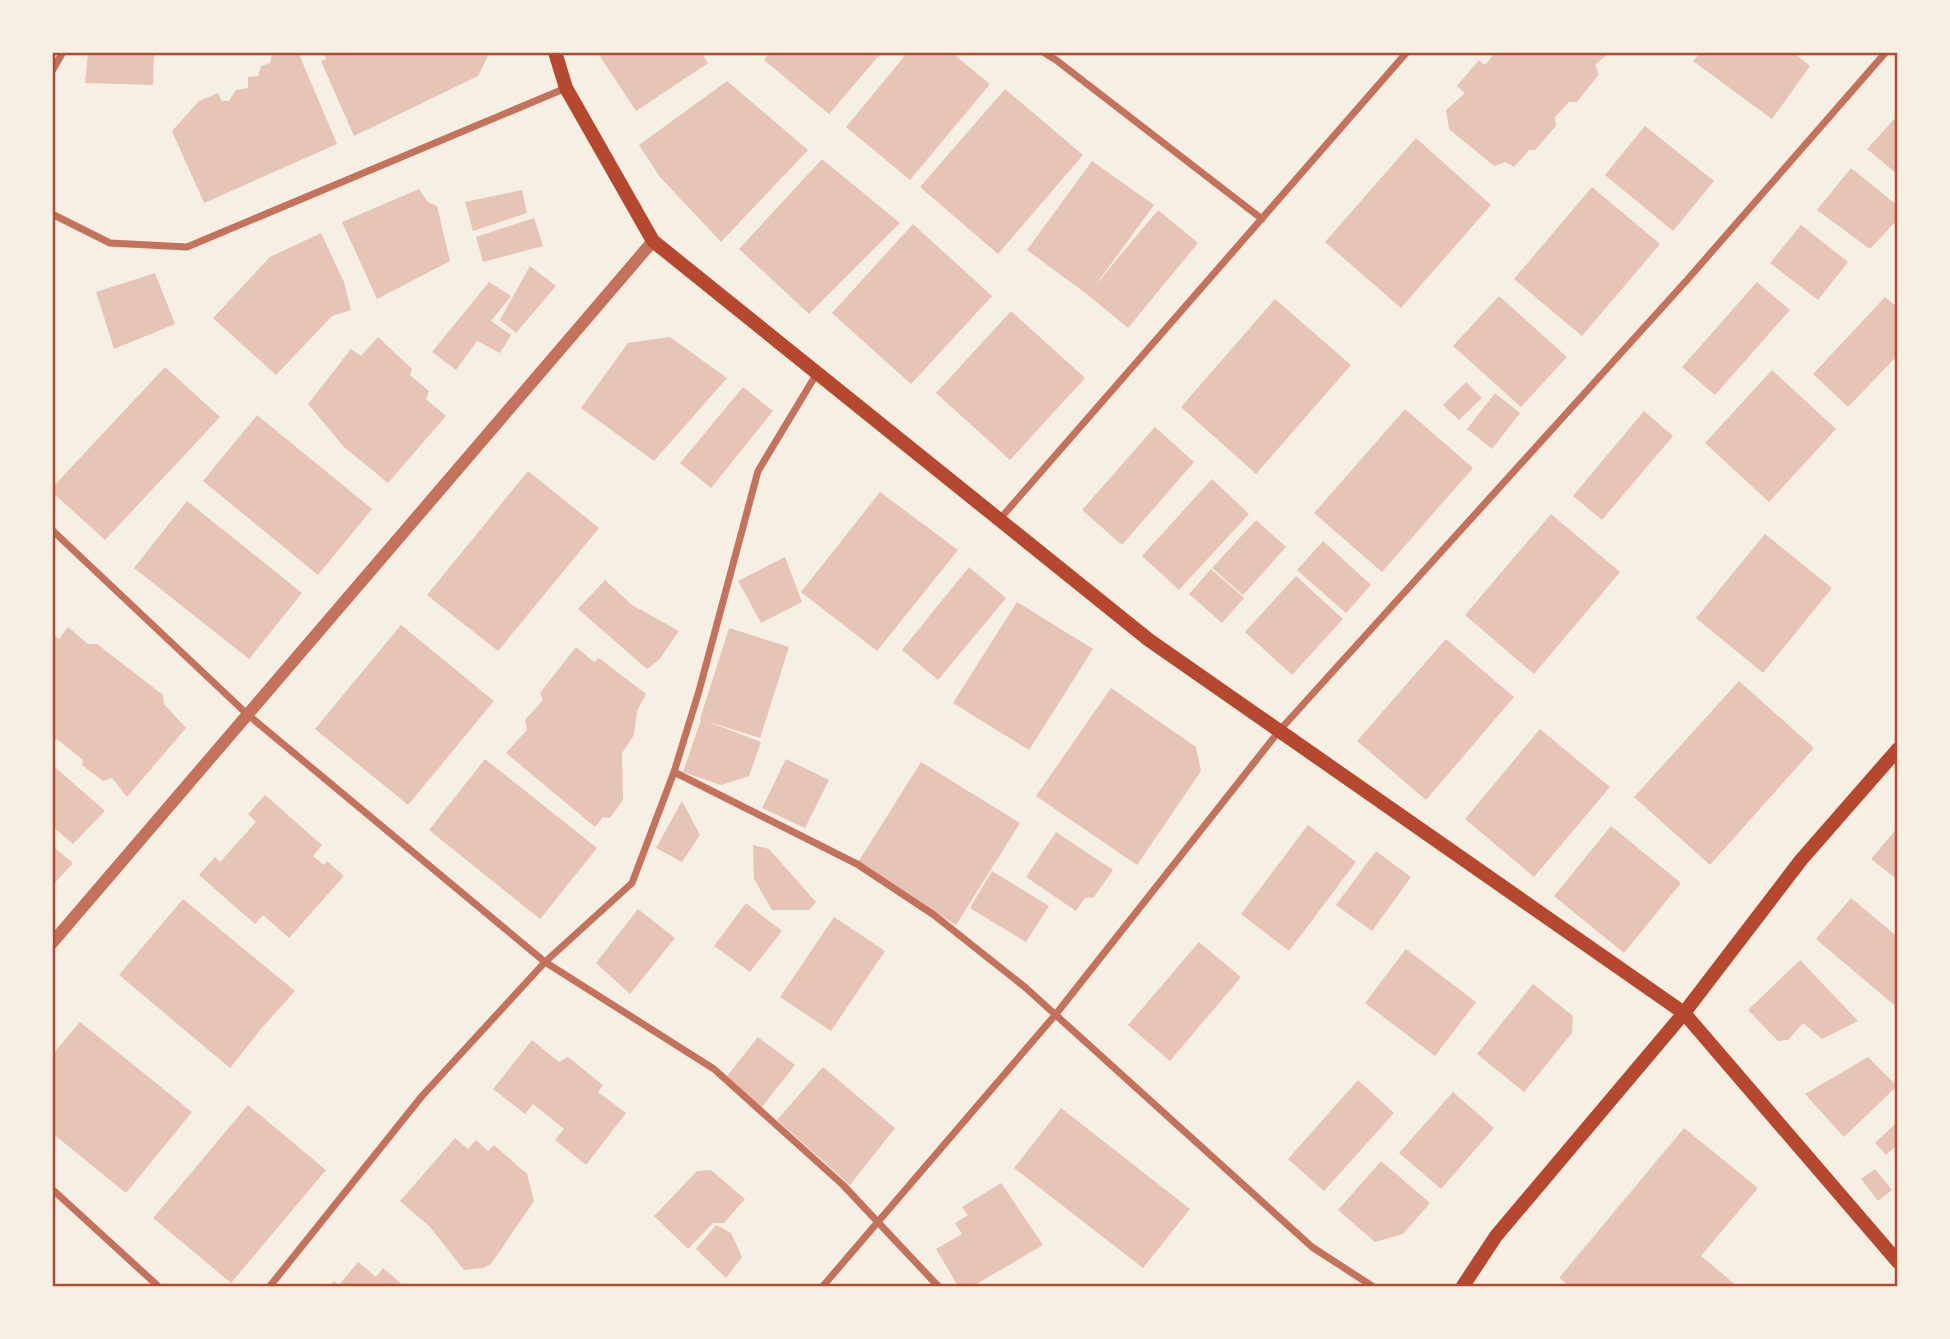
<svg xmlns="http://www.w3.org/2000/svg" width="1950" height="1339" viewBox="0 0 1950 1339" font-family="'Titillium Web',sans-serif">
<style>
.building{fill:#e6c5b7}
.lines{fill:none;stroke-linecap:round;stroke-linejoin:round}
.minor{stroke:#c5725c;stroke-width:7}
.tertiary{stroke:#c5725c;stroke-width:12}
.secondary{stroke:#b5482f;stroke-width:14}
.neatline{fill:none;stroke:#b5482f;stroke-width:2.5}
</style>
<rect width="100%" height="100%" fill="#f6efe4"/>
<!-- building -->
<path class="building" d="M 88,52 L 154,52 L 153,85 L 85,83 Z
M 276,52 L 298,52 L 337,144 L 204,203 L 172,131 L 199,101 L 218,93 L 222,101 L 229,101 L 236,90 L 248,88 L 248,77 L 258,76 L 261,66 L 270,63 L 272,54 Z
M 323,52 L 490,52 L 478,76 L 354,136 L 321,61 L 326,59 Z
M 600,52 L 701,52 L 708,63 L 636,111 L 601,58 Z
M 770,52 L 882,52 L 829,114 L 764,60 Z
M 908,52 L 951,52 L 990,84 L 910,180 L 846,127 Z
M 1496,52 L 1610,52 L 1595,65 L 1599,74 L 1577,102 L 1569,102 L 1555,117 L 1556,126 L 1535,150 L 1529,150 L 1514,167 L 1505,162 L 1494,166 L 1449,129 L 1446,110 L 1465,93 L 1457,86 L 1479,60 L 1485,65 Z
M 1701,52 L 1793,52 L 1810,66 L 1772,119 L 1693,61 Z
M 727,81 L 808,150 L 721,242 L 660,177 L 639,145 Z
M 1005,89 L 1083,155 L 998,254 L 920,187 Z
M 1898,115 L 1898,175 L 1867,149 Z
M 1645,126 L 1714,181 L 1673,231 L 1605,175 Z
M 1416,138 L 1491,205 L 1401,308 L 1325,242 Z
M 822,159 L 900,223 L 809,314 L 739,249 Z
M 1092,161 L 1154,205 L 1094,287 L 1158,210 L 1198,243 L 1128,328 L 1088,295 L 1027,250 Z
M 1851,168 L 1898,206 L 1898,219 L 1870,249 L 1817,210 Z
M 1592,187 L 1660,244 L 1582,336 L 1514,279 Z
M 419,189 L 428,202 L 437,206 L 450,261 L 377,299 L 342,222 Z
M 522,190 L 527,213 L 473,231 L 465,202 Z
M 534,218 L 543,246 L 483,262 L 476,237 Z
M 913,224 L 992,296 L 911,384 L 832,313 Z
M 1801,225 L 1848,262 L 1818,300 L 1770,263 Z
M 321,233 L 344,282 L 351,310 L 332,316 L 276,375 L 213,318 L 270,257 Z
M 530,266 L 556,286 L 516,333 L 500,320 Z
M 155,273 L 175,324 L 114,349 L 96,292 Z
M 489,282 L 511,296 L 491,321 L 511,335 L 500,353 L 477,341 L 456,370 L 432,352 Z
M 1757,282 L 1790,310 L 1715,395 L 1682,367 Z
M 1499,296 L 1567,357 L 1521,407 L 1453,346 Z
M 1885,297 L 1898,308 L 1898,355 L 1848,407 L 1813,374 Z
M 1275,299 L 1351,365 L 1256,474 L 1181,407 Z
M 1011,311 L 1085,378 L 1010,460 L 936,393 Z
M 378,337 L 412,369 L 410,375 L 429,391 L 426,399 L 446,416 L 388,483 L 344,447 L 308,404 L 351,349 L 361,356 Z
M 670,337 L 727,378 L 654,461 L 581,408 L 628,343 Z
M 165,367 L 220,417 L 105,540 L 52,492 L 52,488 Z
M 1772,370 L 1836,429 L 1769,502 L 1705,443 Z
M 1466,382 L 1482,398 L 1459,420 L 1443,405 Z
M 743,387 L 773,411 L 711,488 L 680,463 Z
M 1495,393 L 1520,413 L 1492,449 L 1467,429 Z
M 1405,409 L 1473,468 L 1382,572 L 1314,513 Z
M 1644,411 L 1673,436 L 1602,520 L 1573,496 Z
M 257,415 L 372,509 L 318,575 L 203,481 Z
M 1155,427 L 1194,462 L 1122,545 L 1082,510 Z
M 528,471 L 599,528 L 498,651 L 427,595 Z
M 1212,479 L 1249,514 L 1179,590 L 1142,556 Z
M 880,492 L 958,550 L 877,651 L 801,592 Z
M 187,501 L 302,593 L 249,659 L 134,568 Z
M 1551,514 L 1620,572 L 1534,674 L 1465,615 Z
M 1256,520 L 1286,547 L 1243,595 L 1212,568 Z
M 1765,534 L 1832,588 L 1763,673 L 1696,618 Z
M 1323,541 L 1371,585 L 1346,613 L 1297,570 Z
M 785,557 L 802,602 L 761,623 L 738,581 Z
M 969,567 L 1006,598 L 938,680 L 902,650 Z
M 1211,569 L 1244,598 L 1222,623 L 1189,594 Z
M 1296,576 L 1343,619 L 1292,675 L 1245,632 Z
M 605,580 L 632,605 L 679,631 L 659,660 L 647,669 L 578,609 Z
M 1017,602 L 1093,649 L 1029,750 L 953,703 Z
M 401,625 L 494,701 L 408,805 L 315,729 Z
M 68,627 L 88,644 L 97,644 L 163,695 L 164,704 L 186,728 L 127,797 L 112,778 L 103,781 L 82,765 L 83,760 L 57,739 L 52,741 L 52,635 L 59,639 Z
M 729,628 L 789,647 L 760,738 L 706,721 L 761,742 L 749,776 L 721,785 L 683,772 L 701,720 L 700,719 Z
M 1446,639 L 1514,697 L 1426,800 L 1357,741 Z
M 576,647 L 594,662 L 599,658 L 646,694 L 637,711 L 634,735 L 622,753 L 623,800 L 610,818 L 603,817 L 595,827 L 506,753 L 527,730 L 525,720 L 543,700 L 540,693 Z
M 1739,681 L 1814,748 L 1710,865 L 1634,797 Z
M 1111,688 L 1196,747 L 1201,771 L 1137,865 L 1036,796 Z
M 1540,729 L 1610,787 L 1534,877 L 1465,819 Z
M 485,759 L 597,848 L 540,919 L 429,830 Z
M 786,759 L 829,780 L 805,828 L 762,808 Z
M 921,762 L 1020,823 L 956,925 L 857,864 Z
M 55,767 L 105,811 L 73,844 L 52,826 L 52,769 Z
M 265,795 L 322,845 L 313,856 L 324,865 L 327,861 L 344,876 L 289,938 L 263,915 L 255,924 L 199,875 L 215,857 L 220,862 L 256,822 L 248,814 Z
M 682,801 L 700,835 L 682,862 L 656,848 Z
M 1308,825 L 1356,862 L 1289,951 L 1241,914 Z
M 1611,826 L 1681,883 L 1624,953 L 1554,896 Z
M 1898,827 L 1898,880 L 1871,859 Z
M 1056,832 L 1113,870 L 1094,897 L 1085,898 L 1076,911 L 1026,877 Z
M 753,845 L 769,849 L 816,902 L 809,910 L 772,910 L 754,879 Z
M 52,846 L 73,863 L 52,886 Z
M 1376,851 L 1411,877 L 1372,931 L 1336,905 Z
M 992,871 L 1049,906 L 1026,942 L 970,908 Z
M 1851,898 L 1898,937 L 1898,1001 L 1894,1005 L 1816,939 Z
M 183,899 L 295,991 L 261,1029 L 230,1068 L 119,975 Z
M 746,903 L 782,931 L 750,972 L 714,946 Z
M 638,909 L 675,938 L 630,994 L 596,963 Z
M 834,917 L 885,951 L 831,1031 L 780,997 Z
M 1199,942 L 1241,977 L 1170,1061 L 1128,1025 Z
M 1406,949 L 1476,1002 L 1435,1056 L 1365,1003 Z
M 1800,960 L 1858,1021 L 1822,1039 L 1803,1023 L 1788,1040 L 1778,1041 L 1748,1010 Z
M 1533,984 L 1573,1016 L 1572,1033 L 1524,1092 L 1477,1054 Z
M 80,1022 L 192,1112 L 126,1193 L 52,1133 L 52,1055 Z
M 758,1037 L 795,1065 L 761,1108 L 727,1076 Z
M 532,1040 L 559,1062 L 568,1057 L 603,1085 L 598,1092 L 626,1113 L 586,1165 L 555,1140 L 564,1129 L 533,1104 L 525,1114 L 493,1089 Z
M 1868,1057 L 1897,1086 L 1844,1137 L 1805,1094 Z
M 823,1067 L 895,1128 L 850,1185 L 777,1120 Z
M 1358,1080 L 1394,1113 L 1324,1191 L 1288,1159 Z
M 1453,1092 L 1494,1128 L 1441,1189 L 1399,1153 Z
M 248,1105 L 326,1170 L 231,1283 L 153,1218 Z
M 1061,1108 L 1190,1209 L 1143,1268 L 1014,1168 Z
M 1898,1121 L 1898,1144 L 1886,1155 L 1875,1143 Z
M 1684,1128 L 1758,1188 L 1701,1256 L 1737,1286 L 1570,1286 L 1559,1278 Z
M 455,1138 L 468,1149 L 476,1140 L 488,1151 L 494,1145 L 527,1174 L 534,1201 L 491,1264 L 483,1268 L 464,1270 L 429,1226 L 400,1201 Z
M 1381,1161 L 1430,1203 L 1403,1234 L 1375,1242 L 1338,1210 Z
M 1875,1169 L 1892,1190 L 1878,1201 L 1861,1179 Z
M 711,1170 L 745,1199 L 724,1223 L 713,1223 L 688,1249 L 654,1216 L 697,1171 Z
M 1001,1183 L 1043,1245 L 973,1286 L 958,1286 L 936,1249 L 962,1234 L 955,1223 L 968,1215 L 962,1207 Z
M 716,1225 L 731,1233 L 742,1257 L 726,1278 L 696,1249 Z
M 358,1262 L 376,1277 L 383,1268 L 404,1286 L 330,1286 L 334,1281 L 339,1285 Z"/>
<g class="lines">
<!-- minor -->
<path class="minor" d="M 1043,52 L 1056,60 L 1262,219
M 52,71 L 63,52
M 52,214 L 110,243 L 187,247 L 566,88
M 999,520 L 1407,52
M 52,530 L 247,714 L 545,962 L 714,1069 L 843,1185 L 938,1286
M 674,772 L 857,864 L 934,915 L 1026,988 L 1312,1247 L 1372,1286
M 52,1189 L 158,1286
M 270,1286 L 422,1096 L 545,962 L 632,883 L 674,772 L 699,691 L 758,471 L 817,373
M 823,1286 L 1056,1014 L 1279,731 L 1687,280 L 1886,52"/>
<!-- tertiary -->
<path class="tertiary" d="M 52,943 L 653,241"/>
<!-- secondary -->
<path class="secondary" d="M 555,52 L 566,88 L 653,241 L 1149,640 L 1684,1013 L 1898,1262
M 1463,1286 L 1496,1236 L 1684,1013 L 1801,860 L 1898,749"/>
</g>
<!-- border -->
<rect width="1950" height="1339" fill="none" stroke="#f6efe4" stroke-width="108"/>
<rect x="54" y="54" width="1842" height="1231" class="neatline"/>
</svg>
